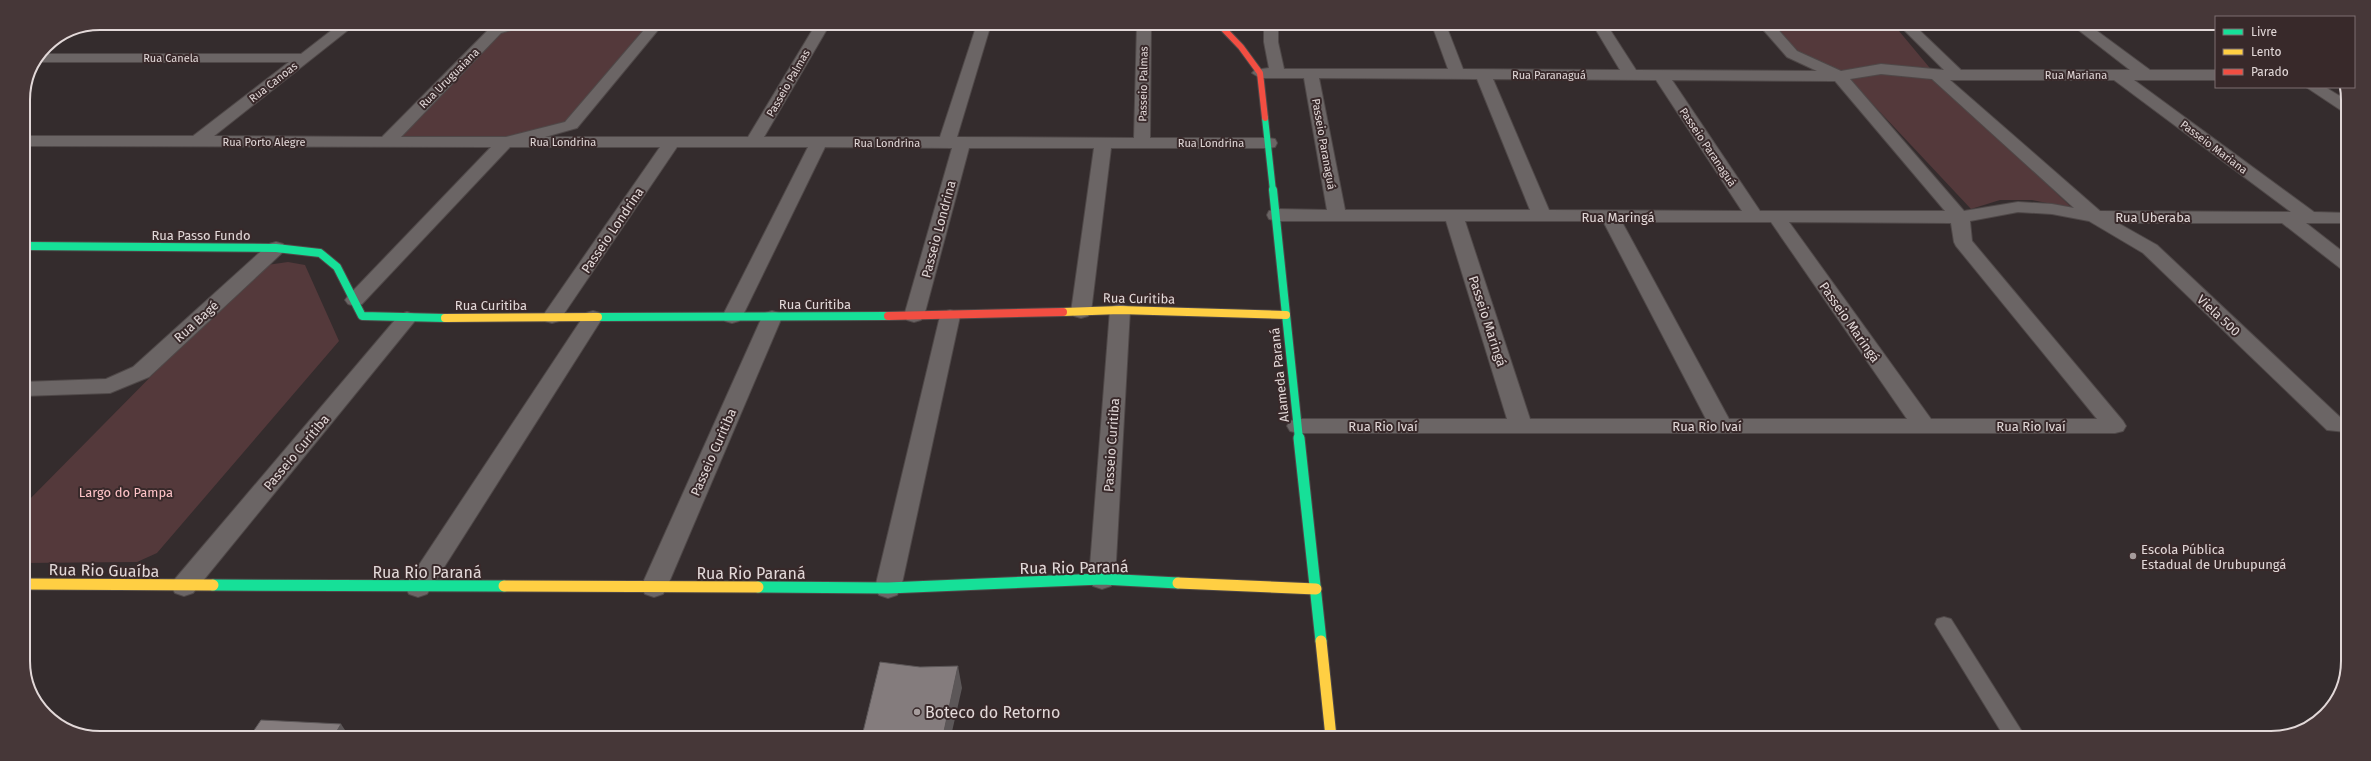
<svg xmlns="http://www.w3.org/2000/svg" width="2371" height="761" viewBox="0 0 2371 761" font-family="'Fira Sans',sans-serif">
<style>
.green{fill:#54393b}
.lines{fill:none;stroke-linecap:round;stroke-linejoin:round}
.lane-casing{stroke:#4f4848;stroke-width:2}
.street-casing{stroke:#4f4848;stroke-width:2}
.fast-far2-casing{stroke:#4f4848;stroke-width:8}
.fast-far1-casing{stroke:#4f4848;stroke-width:10}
.fast-casing{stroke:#4f4848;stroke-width:13}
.slow-far1-casing{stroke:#4f4848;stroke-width:10}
.slow-casing{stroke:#4f4848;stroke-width:13}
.jam-far1-casing{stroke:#4f4848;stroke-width:8}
.jam-casing{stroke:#4f4848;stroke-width:10}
.lane{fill:#6b6565;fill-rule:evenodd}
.street{fill:#6b6565;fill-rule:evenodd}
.fast-far2{stroke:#16e098;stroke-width:6}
.fast-far1{stroke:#16e098;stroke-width:8}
.fast{stroke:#16e098;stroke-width:11}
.slow-far1{stroke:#ffcf43;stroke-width:8}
.slow{stroke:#ffcf43;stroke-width:11}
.jam-far1{stroke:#f24e42;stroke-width:6}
.jam{stroke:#f24e42;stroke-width:8}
.shaded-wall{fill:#5c5758}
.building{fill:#847c7d;stroke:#5c5758}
.poi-dot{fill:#a59c9c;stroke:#38292a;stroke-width:1.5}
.labels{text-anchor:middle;stroke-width:4;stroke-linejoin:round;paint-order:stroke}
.far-street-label{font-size:11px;fill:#e2d8d8;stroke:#38292a}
.street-label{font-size:13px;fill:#e2d8d8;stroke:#38292a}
.park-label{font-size:13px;fill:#ffc4c8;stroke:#38292a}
.poi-label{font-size:13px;fill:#e2d8d8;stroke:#38292a;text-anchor:start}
.near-street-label{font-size:16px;fill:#e2d8d8;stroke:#38292a}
.near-poi-label{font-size:16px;fill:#e2d8d8;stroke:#38292a;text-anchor:start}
.rim{fill:none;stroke:#e2d8d8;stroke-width:2}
</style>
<rect width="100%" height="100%" fill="#342c2d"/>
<!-- green -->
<path class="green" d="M 523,24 L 650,24 L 568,123 L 505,138 L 396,139 L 502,32 Z
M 1774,25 L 1894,25 L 1934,73 L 1871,65 L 1837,72 L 1799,53 Z
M 1884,71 L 1938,81 L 2072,208 L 2032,200 L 2000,200 L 1971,209 L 1850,80 Z
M 288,262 L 305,265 L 339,341 L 157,553 L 137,562 L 23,563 L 23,506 L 260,266 Z"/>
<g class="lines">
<defs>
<path id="lane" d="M 1944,617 L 1951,619 L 2026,738 L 2005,738 L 1935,624 L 1937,619 Z"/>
<path id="street" d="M 341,23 L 357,23 L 214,136 L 382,137 L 491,27 L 503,23 L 523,24 L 521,27 L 501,33 L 401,137 L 506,137 L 565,122 L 649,24 L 663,24 L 577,128 L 545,137 L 748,137 L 816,24 L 830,24 L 764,137 L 940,137 L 977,24 L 991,24 L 957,137 L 1134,138 L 1137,24 L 1151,24 L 1150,138 L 1269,138 L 1275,139 L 1277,143 L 1275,147 L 1269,148 L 1111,148 L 1091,312 L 1088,316 L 1081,318 L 1074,316 L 1071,312 L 1094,148 L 969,148 L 924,316 L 921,320 L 914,322 L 907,320 L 904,316 L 952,148 L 825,147 L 742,317 L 739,321 L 732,323 L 725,321 L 722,317 L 808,147 L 677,147 L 559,321 L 552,323 L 545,321 L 542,317 L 660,147 L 510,147 L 362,304 L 355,306 L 348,304 L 345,300 L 348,296 L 491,147 L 23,146 L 23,136 L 193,136 L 289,62 L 35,62 L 40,54 L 301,54 Z
M 1264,24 L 1278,24 L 1278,42 L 1284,69 L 1448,69 L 1432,25 L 1446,25 L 1463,69 L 1620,70 L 1593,25 L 1607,25 L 1636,70 L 1817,71 L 1787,57 L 1759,25 L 1774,25 L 1797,51 L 1841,71 L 1881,64 L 1944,70 L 1899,25 L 1914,25 L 1961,70 L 2130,70 L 2072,25 L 2089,25 L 2150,70 L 2216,70 L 2216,80 L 2134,80 L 2314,212 L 2347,213 L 2347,223 L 2306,223 L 2347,255 L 2347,270 L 2340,268 L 2282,223 L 2118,223 L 2157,245 L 2341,418 L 2346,418 L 2346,432 L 2327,430 L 2143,253 L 2089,221 L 2052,214 L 2018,212 L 1970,221 L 1972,241 L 2123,421 L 2126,426 L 2123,431 L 2115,433 L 1298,433 L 1290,431 L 1287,426 L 1290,421 L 1298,419 L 1507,419 L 1446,221 L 1276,221 L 1269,219 L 1267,215 L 1269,211 L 1276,209 L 1327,210 L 1304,78 L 1260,78 L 1252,73 L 1255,70 L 1269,68 L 1264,42 ZM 1881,74 L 1932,79 L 2074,208 L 2052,204 L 2018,202 L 1964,211 L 1850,79 ZM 1319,78 L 1477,79 L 1530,210 L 1345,210 ZM 1493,79 L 1656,80 L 1742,211 L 1549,210 ZM 1672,80 L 1835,81 L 1945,211 L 1760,211 ZM 1950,80 L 2114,80 L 2291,212 L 2100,211 ZM 1465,221 L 1603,221 L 1706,419 L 1530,419 ZM 1622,222 L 1771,222 L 1907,419 L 1729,419 ZM 1789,222 L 1951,223 L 1954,242 L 1956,246 L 2097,419 L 1931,419 Z
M 2306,87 L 2325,87 L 2348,101 L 2348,113 L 2342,111 Z
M 276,242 L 283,244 L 286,248 L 283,252 L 149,377 L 110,393 L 23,396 L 23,382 L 106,379 L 133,367 L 269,244 Z
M 1120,304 L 1127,306 L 1130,310 L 1115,579 L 1111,586 L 1102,589 L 1093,586 L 1089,579 L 1110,310 L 1113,306 Z
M 950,310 L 957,312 L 960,316 L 901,588 L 897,595 L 888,598 L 879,595 L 875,588 L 940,316 L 943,312 Z
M 593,311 L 600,313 L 603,317 L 427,594 L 418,597 L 409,594 L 405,587 L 409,580 L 583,317 L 586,313 Z
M 772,311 L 779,313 L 782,317 L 667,587 L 663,594 L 654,597 L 645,594 L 641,587 L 762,317 L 765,313 Z
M 407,312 L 414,314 L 417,318 L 414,322 L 193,593 L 184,596 L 175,593 L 171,586 L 175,579 L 400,314 Z"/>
<path id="fast-far2" d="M 1265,118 L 1273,191"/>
<path id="fast-far1" d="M 1273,190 L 1299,439
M 23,246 L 276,248 L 320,253 L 337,267 L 362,316 L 445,318
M 598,317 L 888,316"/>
<path id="fast" d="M 1299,438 L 1321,641
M 213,585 L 504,586
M 758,587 L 888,588 L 1102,579 L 1178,583"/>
<path id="slow-far1" d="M 1063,312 L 1120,310 L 1286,315
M 445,318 L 598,317"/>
<path id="slow" d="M 1178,583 L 1316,589
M 23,584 L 213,585
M 504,586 L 758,587
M 1321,641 L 1331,737"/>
<path id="jam-far1" d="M 1219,24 L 1241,47 L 1260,73 L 1265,118"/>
<path id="jam" d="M 888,316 L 1063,312"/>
</defs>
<!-- lane casing -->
<use href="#lane" class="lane-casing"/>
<!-- street casing -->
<use href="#street" class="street-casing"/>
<!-- fast-far2 casing -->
<use href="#fast-far2" class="fast-far2-casing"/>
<!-- fast-far1 casing -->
<use href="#fast-far1" class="fast-far1-casing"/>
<!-- fast casing -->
<use href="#fast" class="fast-casing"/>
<!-- slow-far1 casing -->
<use href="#slow-far1" class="slow-far1-casing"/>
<!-- slow casing -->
<use href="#slow" class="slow-casing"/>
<!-- jam-far1 casing -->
<use href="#jam-far1" class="jam-far1-casing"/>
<!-- jam casing -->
<use href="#jam" class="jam-casing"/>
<!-- lane -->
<use href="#lane" class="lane"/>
<!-- street -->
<use href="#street" class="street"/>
<!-- fast-far2 -->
<use href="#fast-far2" class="fast-far2"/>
<!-- fast-far1 -->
<use href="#fast-far1" class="fast-far1"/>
<!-- fast -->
<use href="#fast" class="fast"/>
<!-- slow-far1 -->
<use href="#slow-far1" class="slow-far1"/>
<!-- slow -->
<use href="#slow" class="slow"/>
<!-- jam-far1 -->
<use href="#jam-far1" class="jam-far1"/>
<!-- jam -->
<use href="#jam" class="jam"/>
</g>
<!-- shaded-wall -->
<path class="shaded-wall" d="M 958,666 L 962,688 L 951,736 L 943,736 Z
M 341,724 L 349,736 L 334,736 Z"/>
<!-- building -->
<path class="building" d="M 880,662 L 920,667 L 958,666 L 943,736 L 862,736 Z
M 261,720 L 341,724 L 334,736 L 250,736 Z"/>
<!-- markers -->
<g class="poi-dot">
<circle cx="2133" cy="556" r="4"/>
<circle cx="917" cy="712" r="4"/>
</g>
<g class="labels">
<!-- far-street labels -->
<g class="far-street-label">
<text x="171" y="62">Rua Canela</text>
<text x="1549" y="79">Rua Paranaguá</text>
<text x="2076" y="79">Rua Mariana</text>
<text transform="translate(449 78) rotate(-45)" y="4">Rua Uruguaiana</text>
<text transform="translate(273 82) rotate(-38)" y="4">Rua Canoas</text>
<text transform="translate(788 83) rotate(-60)" y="4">Passeio Palmas</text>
<text transform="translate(1143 84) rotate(-89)" y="4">Passeio Palmas</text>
<text x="264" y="146">Rua Porto Alegre</text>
<text x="563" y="146">Rua Londrina</text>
<text x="887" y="147">Rua Londrina</text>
<text x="1211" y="147">Rua Londrina</text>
<text transform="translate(1324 144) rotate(80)" y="4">Passeio Paranaguá</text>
<text transform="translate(1708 147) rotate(56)" y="4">Passeio Paranaguá</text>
<text transform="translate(2214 147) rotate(37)" y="4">Passeio Mariana</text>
</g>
<!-- street labels -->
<g class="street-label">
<text x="1618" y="222">Rua Maringá</text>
<text x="2153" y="222">Rua Uberaba</text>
<text transform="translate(938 229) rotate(-75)" y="5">Passeio Londrina</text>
<text transform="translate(612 230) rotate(-56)" y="5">Passeio Londrina</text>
<text x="201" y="240">Rua Passo Fundo</text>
<text transform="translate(1139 298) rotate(1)" y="5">Rua Curitiba</text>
<text x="815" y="309">Rua Curitiba</text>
<text x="491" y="310">Rua Curitiba</text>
<text transform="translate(2219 315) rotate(43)" y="5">Viela 500</text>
<text transform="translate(196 321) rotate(-42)" y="5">Rua Bagé</text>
<text transform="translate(1488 321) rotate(72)" y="5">Passeio Maringá</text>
<text transform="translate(1850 322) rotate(55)" y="5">Passeio Maringá</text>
<text transform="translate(1279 375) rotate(-96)" y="5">Alameda Paraná</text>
<text x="1383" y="431">Rua Rio Ivaí</text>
<text x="1707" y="431">Rua Rio Ivaí</text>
<text x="2031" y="431">Rua Rio Ivaí</text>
<text transform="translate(1111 445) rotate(-86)" y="5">Passeio Curitiba</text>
<text transform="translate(296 452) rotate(-50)" y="5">Passeio Curitiba</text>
<text transform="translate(713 452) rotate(-66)" y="5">Passeio Curitiba</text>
</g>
<!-- park labels -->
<g class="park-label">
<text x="126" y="497">Largo do Pampa</text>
</g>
<!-- poi labels -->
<g class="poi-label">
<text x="2141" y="554">Escola Pública<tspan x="2141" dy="15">Estadual de Urubupungá</tspan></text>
</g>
<!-- near-street labels -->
<g class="near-street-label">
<text transform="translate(1074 567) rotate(-1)" y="6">Rua Rio Paraná</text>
<text transform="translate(104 570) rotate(1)" y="6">Rua Rio Guaíba</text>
<text x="427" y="578">Rua Rio Paraná</text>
<text x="751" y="579">Rua Rio Paraná</text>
</g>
<!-- near-poi labels -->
<g class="near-poi-label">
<text x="925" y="718">Boteco do Retorno</text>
</g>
</g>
<!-- crop -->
<path d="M0 0H2371V761H0ZM100 30H2271A70 70 0 0 1 2341 100V661A70 70 0 0 1 2271 731H100A70 70 0 0 1 30 661V100A70 70 0 0 1 100 30Z" fill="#463738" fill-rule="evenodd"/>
<path class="rim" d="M100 30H2271A70 70 0 0 1 2341 100V661A70 70 0 0 1 2271 731H100A70 70 0 0 1 30 661V100A70 70 0 0 1 100 30Z"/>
<!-- legend -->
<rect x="2215" y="16" width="140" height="72" fill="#38292a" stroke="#7c6f70"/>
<rect x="2223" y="29" width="20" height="6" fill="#16e098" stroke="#7c6f70"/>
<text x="2251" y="36" font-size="12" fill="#e2d8d8">Livre</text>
<rect x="2223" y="49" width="20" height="6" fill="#ffcf43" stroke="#7c6f70"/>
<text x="2251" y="56" font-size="12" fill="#e2d8d8">Lento</text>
<rect x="2223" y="69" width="20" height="6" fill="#f24e42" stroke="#7c6f70"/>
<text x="2251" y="76" font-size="12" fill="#e2d8d8">Parado</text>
</svg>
